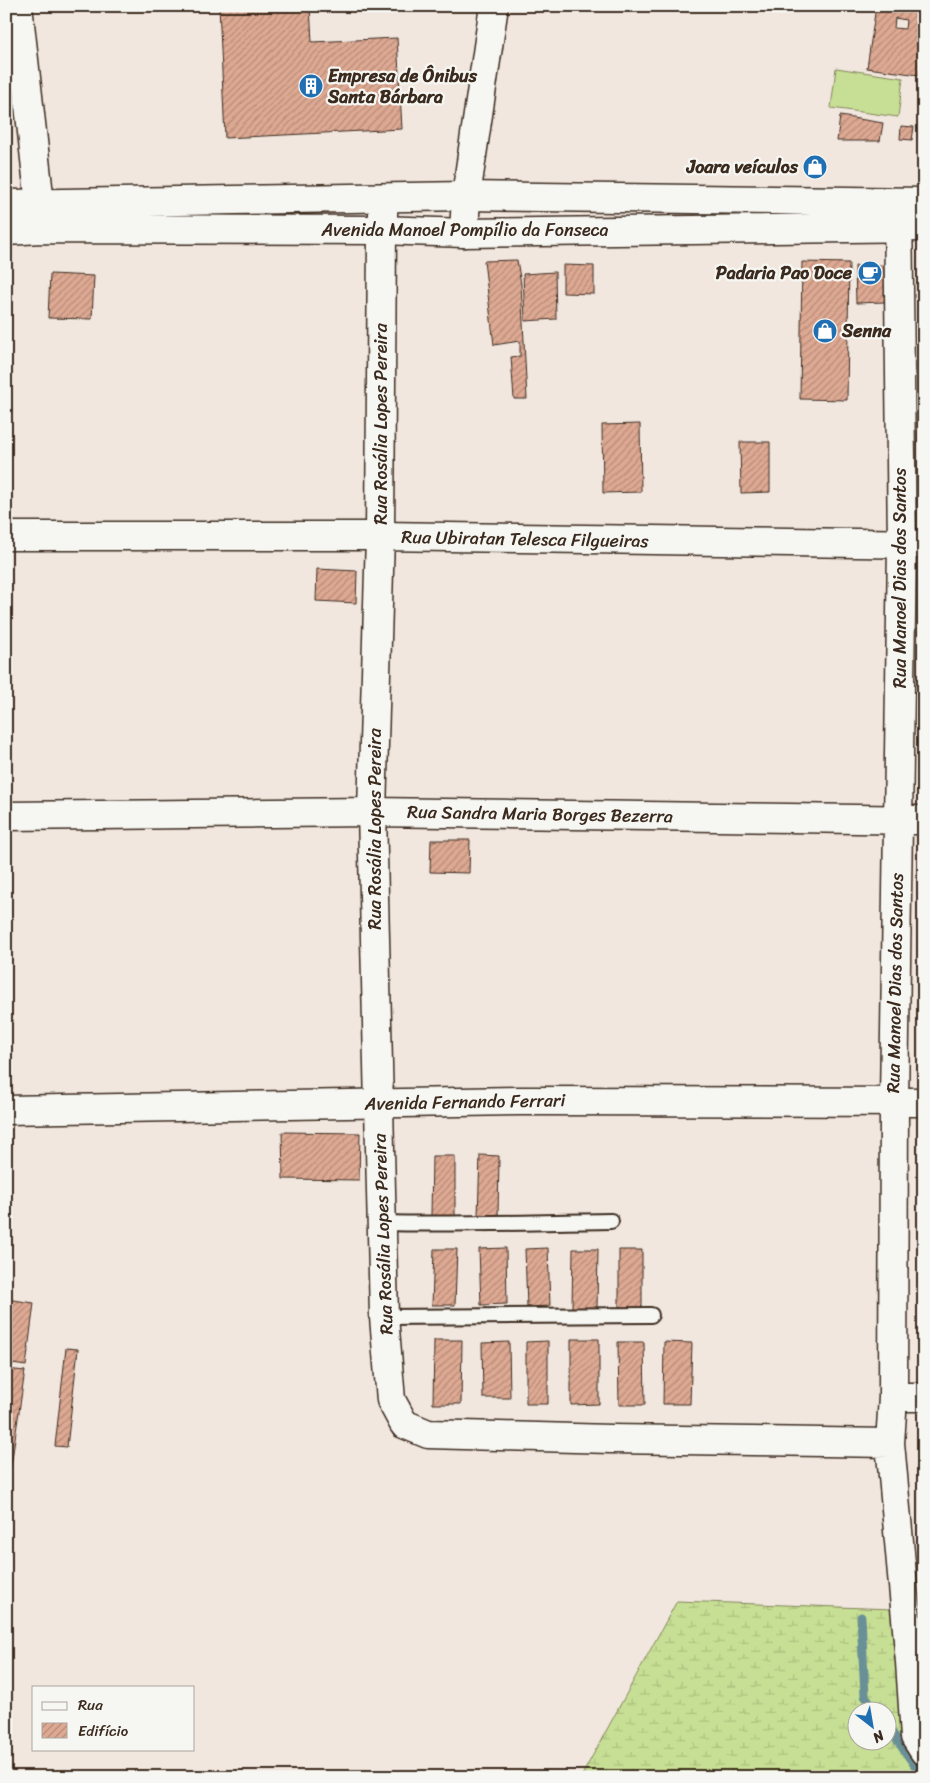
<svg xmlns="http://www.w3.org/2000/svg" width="930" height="1783" viewBox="0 0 930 1783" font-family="Sriracha,sans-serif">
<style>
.grass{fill:#c7df94;stroke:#818459}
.wetland{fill:url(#wetland-marsh);stroke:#818459;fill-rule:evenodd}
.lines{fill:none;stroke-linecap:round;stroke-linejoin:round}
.stream{stroke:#699096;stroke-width:9}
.building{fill:url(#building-hatch);stroke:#3b2a1e;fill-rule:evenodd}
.lane-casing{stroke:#3b2a1e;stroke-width:18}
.street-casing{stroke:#3b2a1e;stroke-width:31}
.secondary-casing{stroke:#3b2a1e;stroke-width:31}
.lane{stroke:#f6f6f2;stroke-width:14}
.street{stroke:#f6f6f2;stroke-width:28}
.secondary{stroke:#f6f6f2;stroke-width:28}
.labels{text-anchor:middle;stroke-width:4.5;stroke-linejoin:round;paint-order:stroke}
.poi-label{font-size:18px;font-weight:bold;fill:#3b2a1e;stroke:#f6f6f2;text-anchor:start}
.street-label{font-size:18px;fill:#3b2a1e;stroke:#f6f6f2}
</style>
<defs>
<pattern id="wetland-marsh" width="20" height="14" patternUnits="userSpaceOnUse" patternTransform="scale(1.25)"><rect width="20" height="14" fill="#c7df94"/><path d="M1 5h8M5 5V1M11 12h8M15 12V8" fill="none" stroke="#acc07f"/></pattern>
<pattern id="building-hatch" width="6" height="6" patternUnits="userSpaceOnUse" patternTransform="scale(1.25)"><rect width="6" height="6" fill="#dea993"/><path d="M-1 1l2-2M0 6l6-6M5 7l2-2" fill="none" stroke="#b58a77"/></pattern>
</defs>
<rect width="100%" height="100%" fill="#f1e7df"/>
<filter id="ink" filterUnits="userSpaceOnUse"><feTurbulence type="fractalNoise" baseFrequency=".02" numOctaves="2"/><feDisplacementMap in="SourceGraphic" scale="10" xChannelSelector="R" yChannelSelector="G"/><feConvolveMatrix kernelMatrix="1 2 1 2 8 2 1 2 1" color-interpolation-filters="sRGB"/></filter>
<g filter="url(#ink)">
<!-- grass -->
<path class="grass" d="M 836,68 L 903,78 L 898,117 L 831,108 Z"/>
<!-- wetland -->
<path class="wetland" d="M 677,1601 L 892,1609 L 917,1768 L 924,1772 L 924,1777 L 581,1777 ZM 858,1710 L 888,1710 L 888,1740 L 858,1740 Z"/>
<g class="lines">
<!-- stream -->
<path class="stream" d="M 861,1617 L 865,1696 L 876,1710
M 888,1727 L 923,1777"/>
</g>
<!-- building -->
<path class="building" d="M 219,6 L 310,6 L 312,42 L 397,38 L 402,129 L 225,138 Z
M 876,6 L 924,6 L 924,46 L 919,75 L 867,68 ZM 895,18 L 906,20 L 905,29 L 894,28 Z
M 840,116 L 883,123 L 880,141 L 837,141 Z
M 901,126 L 914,127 L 912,140 L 900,139 Z
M 517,260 L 521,284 L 527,399 L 514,399 L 511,357 L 520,356 L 520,341 L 494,345 L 484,261 Z
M 802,262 L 849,263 L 847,400 L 800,399 Z
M 563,265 L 594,266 L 594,294 L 563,293 Z
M 884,265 L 885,302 L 856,303 L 855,266 Z
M 555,272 L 556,319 L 525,321 L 523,274 Z
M 50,274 L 94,276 L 92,319 L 48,318 Z
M 640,424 L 641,492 L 603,493 L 602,425 Z
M 740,442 L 770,442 L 770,492 L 741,493 Z
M 317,569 L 357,571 L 356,603 L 316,601 Z
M 431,840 L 470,840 L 469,873 L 430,872 Z
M 282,1132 L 360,1133 L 359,1180 L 283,1179 Z
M 480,1155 L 499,1156 L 498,1217 L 478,1216 Z
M 432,1156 L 455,1156 L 455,1216 L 431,1216 Z
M 506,1248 L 507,1304 L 481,1305 L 479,1249 Z
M 548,1248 L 550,1306 L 527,1307 L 525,1249 Z
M 434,1249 L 457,1249 L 455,1305 L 432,1305 Z
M 573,1249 L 598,1249 L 597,1308 L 572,1308 Z
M 619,1250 L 642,1250 L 642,1309 L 619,1309 Z
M 6,1299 L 34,1303 L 26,1366 L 6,1363 Z
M 571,1339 L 599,1339 L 599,1404 L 571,1405 Z
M 434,1340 L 462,1340 L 461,1404 L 433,1404 Z
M 548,1341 L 548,1404 L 526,1404 L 526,1342 Z
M 509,1342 L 510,1398 L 483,1398 L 482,1343 Z
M 618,1342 L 644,1342 L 645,1405 L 619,1405 Z
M 664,1342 L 692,1343 L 690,1404 L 663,1404 Z
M 66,1348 L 78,1349 L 67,1447 L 55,1446 Z
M 6,1369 L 25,1371 L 9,1479 L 6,1478 Z"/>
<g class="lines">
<defs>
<path id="lane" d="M 383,1223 C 459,1225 535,1222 611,1221
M 384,1317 L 651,1315"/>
<path id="street" d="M 18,6 L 40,204 L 40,226
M 384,199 L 382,230 L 380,536 L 372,812 L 384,1317 L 391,1400 L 404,1424 L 428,1434 L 611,1439 L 890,1443
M 898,204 L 902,545 L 894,1102 L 893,1397 L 890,1443 L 910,1662 L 915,1737 L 924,1751
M 464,233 L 466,196 L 494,6
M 6,536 L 380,536 L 924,544
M 6,816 L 372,812 L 924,820
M 893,1397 L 924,1397"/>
<path id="secondary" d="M 6,204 L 466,196 L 924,202
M 6,231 L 40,229 L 382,230 L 464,233 L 924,227
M 6,1110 L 520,1101 L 924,1102"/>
</defs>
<!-- lane casing -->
<use href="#lane" class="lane-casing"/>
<!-- street casing -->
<use href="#street" class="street-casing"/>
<!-- secondary casing -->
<use href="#secondary" class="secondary-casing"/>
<!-- lane -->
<use href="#lane" class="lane"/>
<!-- street -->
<use href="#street" class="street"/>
<!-- secondary -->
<use href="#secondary" class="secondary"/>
</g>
</g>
<!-- icons -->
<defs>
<symbol id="building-disc" viewBox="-11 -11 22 22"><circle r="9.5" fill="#1f6fb2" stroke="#f6f6f2"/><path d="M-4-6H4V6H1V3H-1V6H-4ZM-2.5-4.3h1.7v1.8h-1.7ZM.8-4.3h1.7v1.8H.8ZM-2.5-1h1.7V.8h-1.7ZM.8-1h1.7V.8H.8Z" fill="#fff"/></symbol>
<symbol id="shop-disc" viewBox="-11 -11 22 22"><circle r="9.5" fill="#1f6fb2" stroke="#f6f6f2"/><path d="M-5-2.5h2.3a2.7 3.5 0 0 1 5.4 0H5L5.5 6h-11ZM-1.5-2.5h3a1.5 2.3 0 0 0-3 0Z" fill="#fff"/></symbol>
<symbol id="cafe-disc" viewBox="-11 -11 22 22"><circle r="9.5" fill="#1f6fb2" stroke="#f6f6f2"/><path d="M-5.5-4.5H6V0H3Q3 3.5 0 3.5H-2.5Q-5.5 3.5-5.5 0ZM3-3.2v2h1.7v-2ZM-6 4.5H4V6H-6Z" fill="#fff"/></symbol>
</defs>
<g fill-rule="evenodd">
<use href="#building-disc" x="297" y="72" width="28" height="28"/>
<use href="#shop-disc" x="801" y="153" width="28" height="28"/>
<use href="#cafe-disc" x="856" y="259" width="28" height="28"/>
<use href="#shop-disc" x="811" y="317" width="28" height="28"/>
</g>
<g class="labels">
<!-- poi labels -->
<g class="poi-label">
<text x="328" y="82">Empresa de Ônibus<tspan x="328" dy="21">Santa Bárbara</tspan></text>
<text x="798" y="173" text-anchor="end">Joara veículos</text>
<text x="852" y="279" text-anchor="end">Padaria Pao Doce</text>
<text x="842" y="337">Senna</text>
</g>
<!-- street labels -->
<g class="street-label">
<text x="465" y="236">Avenida Manoel Pompílio da Fonseca</text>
<text transform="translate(381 424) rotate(-90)" y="6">Rua Rosália Lopes Pereira</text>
<text transform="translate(525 539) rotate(1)" y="6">Rua Ubiratan Telesca Filgueiras</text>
<text transform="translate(900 578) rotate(-90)" y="6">Rua Manoel Dias dos Santos</text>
<text transform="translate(540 814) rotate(1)" y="6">Rua Sandra Maria Borges Bezerra</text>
<text transform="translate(375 829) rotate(-90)" y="6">Rua Rosália Lopes Pereira</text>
<text transform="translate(895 983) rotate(-89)" y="6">Rua Manoel Dias dos Santos</text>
<text transform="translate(465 1102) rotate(-1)" y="6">Avenida Fernando Ferrari</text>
<text transform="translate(383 1234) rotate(-92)" y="6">Rua Rosália Lopes Pereira</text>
</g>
</g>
<!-- margin -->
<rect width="930" height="1783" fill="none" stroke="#f6f6f2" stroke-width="25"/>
<rect x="12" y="12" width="905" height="1758" fill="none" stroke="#3b2a1e" stroke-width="2" filter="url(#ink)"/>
<!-- legend -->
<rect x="32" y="1686" width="162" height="65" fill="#f6f6f2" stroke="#aba49d"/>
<rect x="42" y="1702" width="25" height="8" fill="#f6f6f2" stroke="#aba49d"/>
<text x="78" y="1710" font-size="15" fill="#3b2a1e">Rua</text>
<rect x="42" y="1723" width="25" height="15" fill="url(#building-hatch)" stroke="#aba49d"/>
<text x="78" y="1736" font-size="15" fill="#3b2a1e">Edifício</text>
<!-- north arrow -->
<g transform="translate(872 1726) rotate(149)"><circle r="24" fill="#f6f6f2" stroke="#aba49d"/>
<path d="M0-4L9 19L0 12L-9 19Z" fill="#1f6fb2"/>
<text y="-8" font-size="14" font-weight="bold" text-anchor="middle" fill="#3b2a1e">N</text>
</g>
</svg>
